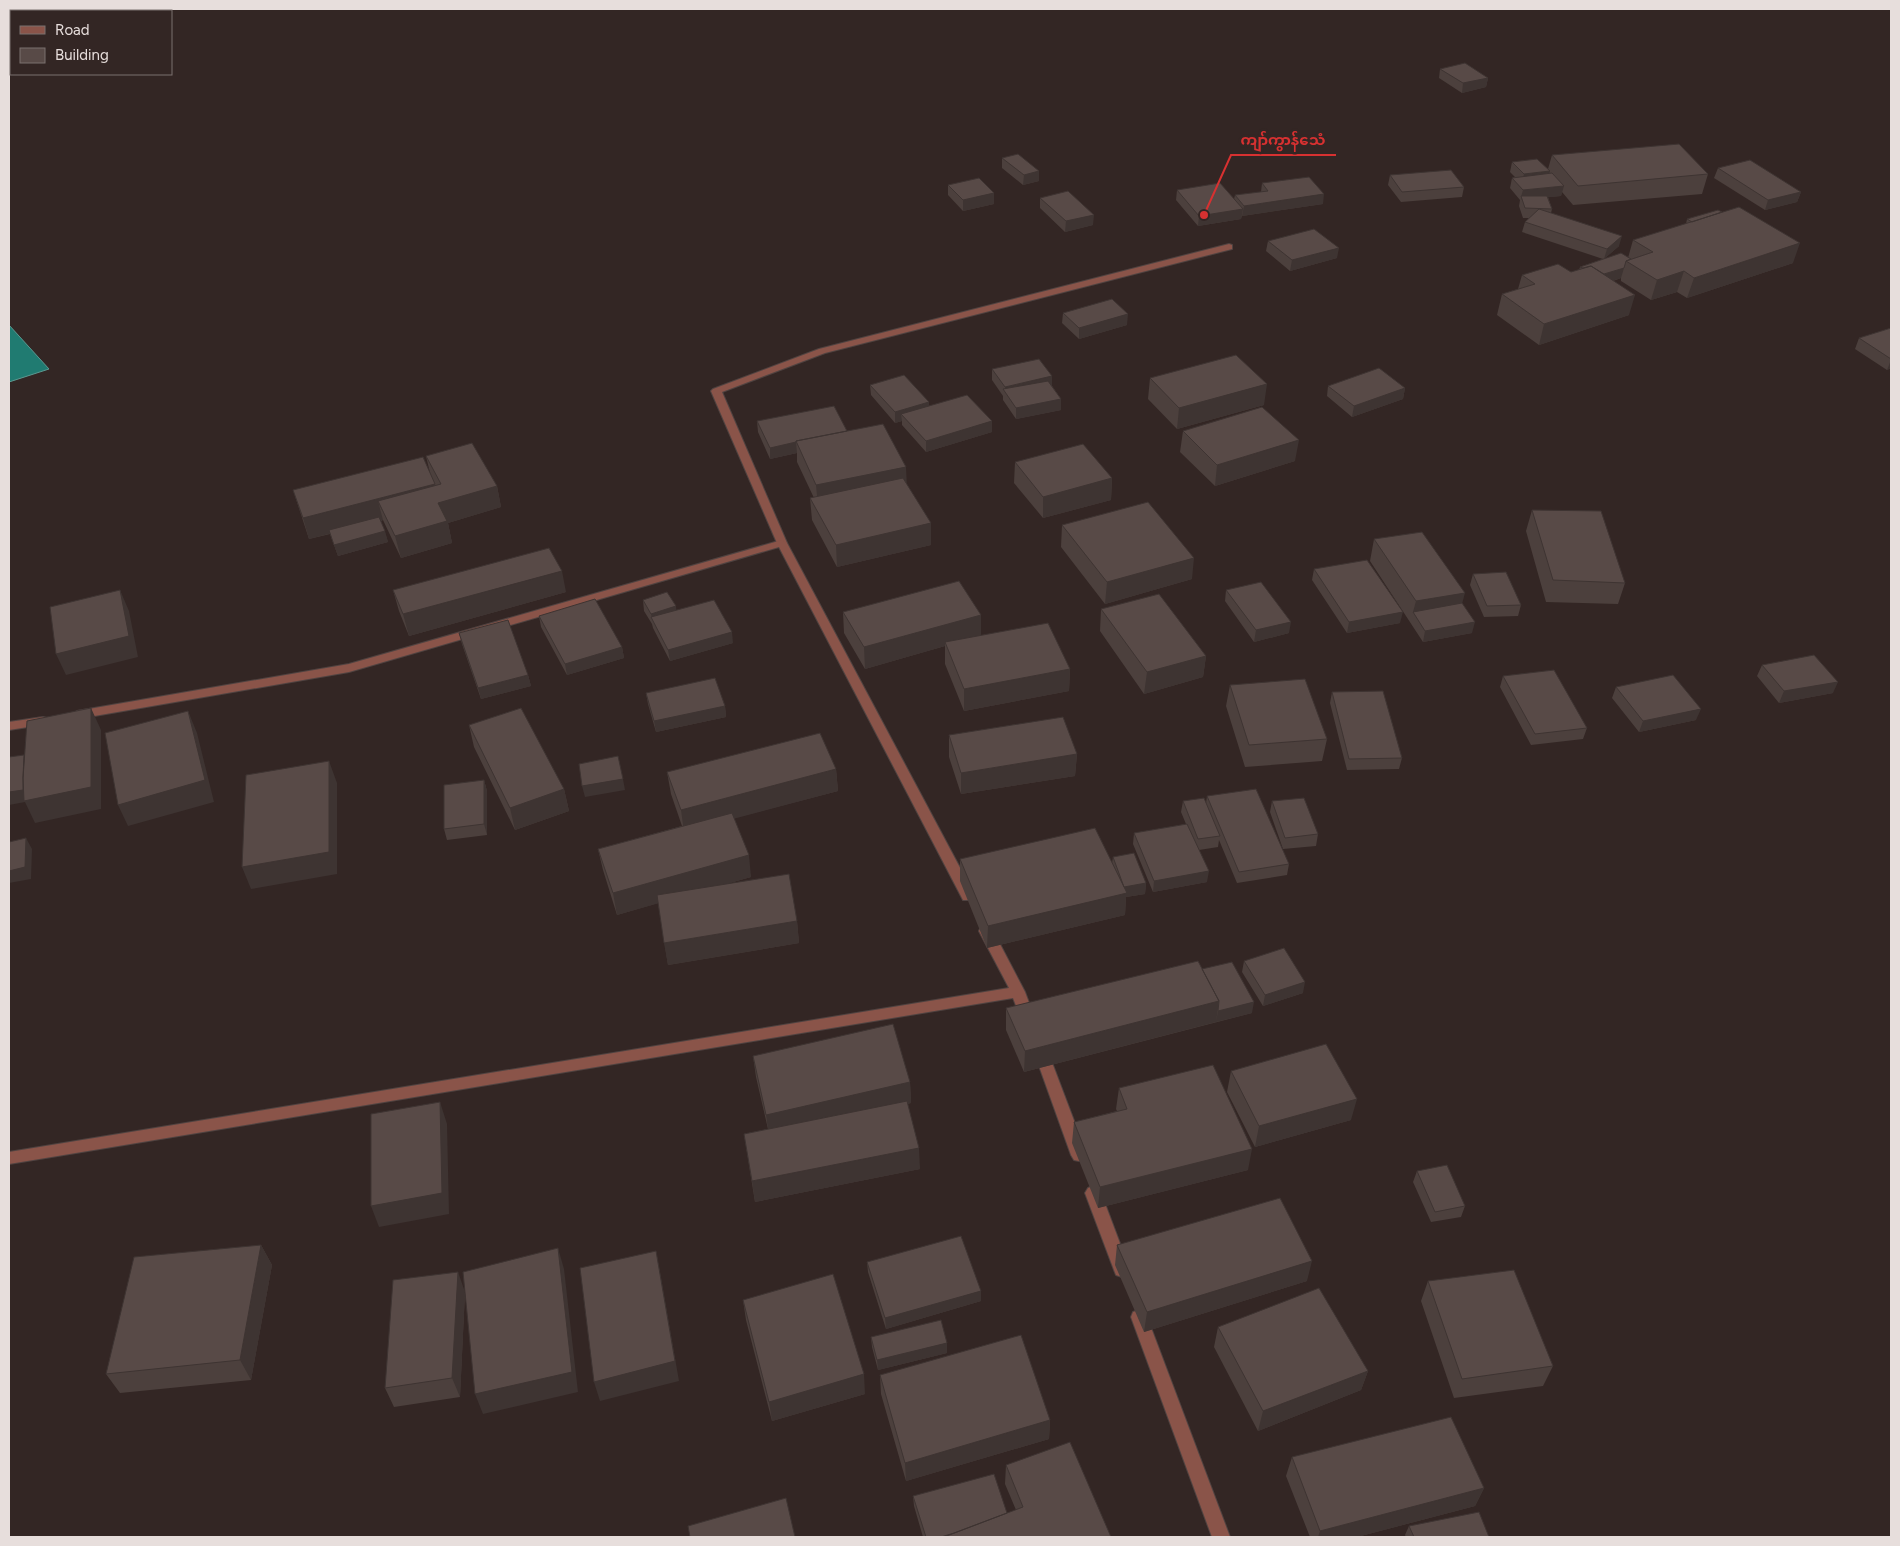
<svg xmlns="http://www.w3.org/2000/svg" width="1900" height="1546" viewBox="0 0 1900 1546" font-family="Figtree,'Noto Sans Myanmar',sans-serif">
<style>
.water{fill:#207b71;stroke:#5c9991}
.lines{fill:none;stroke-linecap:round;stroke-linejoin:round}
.lane-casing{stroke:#504341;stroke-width:2}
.street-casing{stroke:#504341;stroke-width:2}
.lane{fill:#8a5449;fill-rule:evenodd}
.street{fill:#8a5449;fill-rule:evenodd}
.wall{fill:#4c403d}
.shaded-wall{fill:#3e3432}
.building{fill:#584a47;stroke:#3e3432}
.leader{fill:none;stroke:#d73131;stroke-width:2}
.callout-dot{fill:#d73131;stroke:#332624;stroke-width:2}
.callout-label{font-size:15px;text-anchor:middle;font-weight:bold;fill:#d73131;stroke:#332624;stroke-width:5;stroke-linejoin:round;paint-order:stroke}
</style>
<rect width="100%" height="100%" fill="#332624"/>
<!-- water -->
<path class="water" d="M 9,325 L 49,369 L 9,382 Z"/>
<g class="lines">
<defs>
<path id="lane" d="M 1229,244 L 1232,245 L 1232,249 L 825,353 L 722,392 L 787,543 L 782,546 L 777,543 L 711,391 L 713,389 L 819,349 Z"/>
<path id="street" d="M 782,540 L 787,543 L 975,896 L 973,900 L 963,900 L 779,547 L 349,672 L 77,719 L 71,715 L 77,711 L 349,664 Z
M 43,717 L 47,718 L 49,721 L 47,724 L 9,730 L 9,722 Z
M 986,926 L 991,927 L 1025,992 L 1035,1019 L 1033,1023 L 1028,1025 L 1023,1023 L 1013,998 L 9,1164 L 9,1152 L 1009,988 L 979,931 L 981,927 Z
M 1041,1046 L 1046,1048 L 1048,1052 L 1087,1155 L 1084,1160 L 1079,1161 L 1074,1160 L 1071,1155 L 1034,1052 L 1036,1048 Z
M 1093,1186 L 1098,1188 L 1101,1193 L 1130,1270 L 1128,1275 L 1122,1277 L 1116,1275 L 1114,1270 L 1085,1193 L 1088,1188 Z
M 1139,1310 L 1145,1312 L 1147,1317 L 1230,1537 L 1212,1537 L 1131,1317 L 1133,1312 Z"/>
</defs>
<!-- lane casing -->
<use href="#lane" class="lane-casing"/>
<!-- street casing -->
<use href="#street" class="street-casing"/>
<!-- lane -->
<use href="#lane" class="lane"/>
<!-- street -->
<use href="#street" class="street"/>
</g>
<!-- wall -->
<path class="wall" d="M 1440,69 L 1488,78 L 1486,87 L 1462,93 L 1439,78 Z
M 1552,155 L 1708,174 L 1702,194 L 1573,205 L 1562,192 L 1561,196 L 1548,197 L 1552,209 L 1551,213 L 1619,246 L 1605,258 L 1628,258 L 1633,240 L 1686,224 L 1687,219 L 1793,263 L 1687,298 L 1677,292 L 1651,300 L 1621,281 L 1621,278 L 1613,281 L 1629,315 L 1539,345 L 1497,315 L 1502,294 L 1518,289 L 1522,275 L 1571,272 L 1579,270 L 1580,267 L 1603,259 L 1522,232 L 1525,222 L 1529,218 L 1523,218 L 1519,206 L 1520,200 L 1510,188 L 1512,178 L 1515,177 L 1510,172 L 1512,162 L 1548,169 Z
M 1002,158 L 1039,171 L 1039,181 L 1023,185 L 1002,168 Z
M 1718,168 L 1801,192 L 1797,202 L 1765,210 L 1714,178 Z
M 1390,175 L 1464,187 L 1462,197 L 1401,202 L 1388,185 Z
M 1262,183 L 1323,204 L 1242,216 L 1242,215 L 1241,219 L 1198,226 L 1176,200 L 1177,190 L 1234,199 L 1235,195 L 1261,192 Z
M 948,185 L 994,204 L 963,211 L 948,195 Z
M 1040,198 L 1093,225 L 1065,232 L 1040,208 Z
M 1268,241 L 1337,258 L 1290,271 L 1266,251 Z
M 1063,313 L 1127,325 L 1079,339 L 1062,323 Z
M 1891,328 L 1891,368 L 1887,370 L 1855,349 L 1859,338 Z
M 992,369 L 1052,386 L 1061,399 L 1061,410 L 1016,419 L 1003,400 L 1003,396 L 992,380 Z
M 1150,378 L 1264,405 L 1177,429 L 1148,399 Z
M 870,385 L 929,402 L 929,406 L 992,432 L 926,452 L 902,425 L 902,421 L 895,423 L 871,395 Z
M 1328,386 L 1405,388 L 1403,399 L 1352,417 L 1327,396 Z
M 757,421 L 847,431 L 906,483 L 931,545 L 837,567 L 812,520 L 810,498 L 814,498 L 797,462 L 797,453 L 770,459 L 758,432 Z
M 1183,431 L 1295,461 L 1215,486 L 1180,452 Z
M 426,456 L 497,486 L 501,507 L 448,523 L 452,543 L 401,558 L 383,520 L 381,521 L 388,542 L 338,556 L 330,534 L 309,539 L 293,490 L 430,473 Z
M 1015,462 L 1112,478 L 1111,500 L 1043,518 L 1014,483 Z
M 1532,510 L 1625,583 L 1618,604 L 1546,602 L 1526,531 Z
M 1062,525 L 1192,579 L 1105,604 L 1061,547 Z
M 1374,539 L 1462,604 L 1472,633 L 1423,642 L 1370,561 Z
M 1314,569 L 1400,623 L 1347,633 L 1312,580 Z
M 1473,574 L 1521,605 L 1518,616 L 1484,617 L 1470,585 Z
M 393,590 L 566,592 L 409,636 L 399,611 Z
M 1226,590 L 1289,633 L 1254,642 L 1225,601 Z
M 643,600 L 676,610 L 733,643 L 670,661 L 653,628 L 652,624 L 644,611 Z
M 1101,609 L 1206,656 L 1203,677 L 1144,694 L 1100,631 Z
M 843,612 L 981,615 L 981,636 L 1070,669 L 1069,691 L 964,711 L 945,664 L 945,646 L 865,669 L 844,633 Z
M 539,616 L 622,647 L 624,658 L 567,675 L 541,627 Z
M 459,633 L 528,675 L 531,686 L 481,699 L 462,644 Z
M 1762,665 L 1833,693 L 1779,703 L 1757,676 Z
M 1503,676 L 1587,728 L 1583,739 L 1531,745 L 1500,687 Z
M 1230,685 L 1327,739 L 1322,761 L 1245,767 L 1226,706 Z
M 1616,687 L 1696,720 L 1639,732 L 1612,698 Z
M 1332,692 L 1402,758 L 1399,769 L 1347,770 L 1330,703 Z
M 646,693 L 725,706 L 726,717 L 656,732 L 648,704 Z
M 469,725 L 564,789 L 569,811 L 515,830 L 474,747 Z
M 949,735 L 1077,754 L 1075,776 L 961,794 L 949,757 Z
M 836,769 L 838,791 L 734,818 L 751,877 L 726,884 L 797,921 L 799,943 L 668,965 L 658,903 L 617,915 L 603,870 L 598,849 L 682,826 L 671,794 L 667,772 Z
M 484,780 L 487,791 L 487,835 L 447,840 L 444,829 Z
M 1207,796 L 1289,864 L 1287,875 L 1237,883 L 1219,840 L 1218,847 L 1199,850 L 1207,882 L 1153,892 L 1133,844 L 1134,833 L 1186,824 L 1181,812 L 1183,801 L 1206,803 Z
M 1272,801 L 1318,834 L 1316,846 L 1283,849 L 1270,812 Z
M 1113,857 L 1146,883 L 1145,894 L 1126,897 L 1125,915 L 987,948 L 960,881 L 960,859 L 1112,863 Z
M 1244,961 L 1303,993 L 1263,1006 L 1242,972 Z
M 1202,969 L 1252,1013 L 1024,1072 L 1006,1030 L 1006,1008 Z
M 753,1056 L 910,1082 L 911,1103 L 907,1104 L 920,1169 L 755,1202 L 744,1134 L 768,1129 L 756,1077 Z
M 1231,1071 L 1351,1120 L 1255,1147 L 1227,1092 Z
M 1119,1088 L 1248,1170 L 1098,1208 L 1072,1143 L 1074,1122 L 1117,1111 L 1116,1109 Z
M 1417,1171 L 1465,1206 L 1461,1217 L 1431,1222 L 1413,1182 Z
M 261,1245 L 272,1265 L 251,1380 L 120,1393 L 106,1374 Z
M 1117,1245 L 1307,1281 L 1144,1332 L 1115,1265 Z
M 867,1262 L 981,1301 L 886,1329 L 868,1272 Z
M 1428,1281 L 1553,1366 L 1543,1386 L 1454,1398 L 1421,1301 Z
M 465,1292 L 460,1397 L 394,1407 L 385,1388 Z
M 743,1300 L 865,1394 L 772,1421 L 746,1320 Z
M 1218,1327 L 1368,1371 L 1361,1390 L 1258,1431 L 1214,1347 Z
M 871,1337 L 947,1353 L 878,1370 L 872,1347 Z
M 880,1375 L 1050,1420 L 1049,1439 L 906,1481 L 881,1394 Z
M 1292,1457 L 1484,1488 L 1475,1506 L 1357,1537 L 1310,1537 L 1286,1476 Z
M 1006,1465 L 1111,1537 L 923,1537 L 914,1506 L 913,1496 L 1007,1513 L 1016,1510 L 1005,1484 Z
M 1409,1526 L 1489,1537 L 1406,1537 L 1405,1535 Z"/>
<!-- shaded-wall -->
<path class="shaded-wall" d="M 1488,78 L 1486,87 L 1462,93 L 1463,83 Z
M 1039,171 L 1039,181 L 1023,185 L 1024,175 Z
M 1550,171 L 1547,181 L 1521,184 L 1524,174 Z
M 1564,186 L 1561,196 L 1522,200 L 1521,197 L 1523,190 Z
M 1801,192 L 1797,202 L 1765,210 L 1768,200 Z
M 994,193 L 994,204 L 963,211 L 963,200 Z
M 1324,194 L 1323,204 L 1242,216 L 1244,206 Z
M 1243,209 L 1241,219 L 1198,226 L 1199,216 Z
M 1094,215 L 1093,225 L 1065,232 L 1066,221 Z
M 1622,236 L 1619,246 L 1604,259 L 1607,249 Z
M 1800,243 L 1793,263 L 1687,298 L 1694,278 Z
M 1339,248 L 1337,258 L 1290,271 L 1292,260 Z
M 1624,268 L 1621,278 L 1593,287 L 1596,277 Z
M 1684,271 L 1677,292 L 1651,300 L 1657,280 Z
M 1635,295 L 1629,315 L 1539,345 L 1544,324 Z
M 1128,314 L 1127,325 L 1079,339 L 1079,328 Z
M 1891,360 L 1891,368 L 1887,370 Z
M 1052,376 L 1052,387 L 1005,391 L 1005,387 Z
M 1267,384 L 1264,405 L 1177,429 L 1179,408 Z
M 1405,388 L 1403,399 L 1352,417 L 1354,406 Z
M 1061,399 L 1061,410 L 1016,419 L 1016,408 Z
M 929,402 L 929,413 L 901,414 L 902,421 L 895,423 L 895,412 Z
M 992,421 L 992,432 L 926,452 L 926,441 Z
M 1299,440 L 1295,461 L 1215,486 L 1217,465 Z
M 796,442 L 797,453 L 770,459 L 770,448 Z
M 906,467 L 907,488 L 818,506 L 816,485 Z
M 1112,478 L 1111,500 L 1043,518 L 1043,497 Z
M 435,484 L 440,502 L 497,486 L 501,507 L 448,523 L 452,543 L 401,558 L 395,536 L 378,501 L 383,520 L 309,539 L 303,518 Z
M 931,523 L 931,545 L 837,567 L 836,545 Z
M 385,531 L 388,542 L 338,556 L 334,545 Z
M 1194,558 L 1192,579 L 1105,604 L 1107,582 Z
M 562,571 L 566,592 L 409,636 L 403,614 Z
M 120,590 L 129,611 L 138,657 L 66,675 L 56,654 Z
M 1465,593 L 1459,615 L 1413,612 L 1416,601 Z
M 676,606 L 677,617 L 652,618 L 651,614 Z
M 1403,612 L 1400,623 L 1347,633 L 1349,622 Z
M 981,615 L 981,636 L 945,642 L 945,646 L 865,669 L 864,647 Z
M 1291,622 L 1289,633 L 1254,642 L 1256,630 Z
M 1475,622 L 1472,633 L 1423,642 L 1425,631 Z
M 732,632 L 733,643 L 670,661 L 668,650 Z
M 622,647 L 624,658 L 567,675 L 565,664 Z
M 1206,656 L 1203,677 L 1144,694 L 1147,672 Z
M 1070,669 L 1069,691 L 964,711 L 964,689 Z
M 528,675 L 531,686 L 481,699 L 478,688 Z
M 1838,682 L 1833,693 L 1779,703 L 1784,691 Z
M 725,706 L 726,717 L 656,732 L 654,721 Z
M 91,708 L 101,730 L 101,809 L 35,823 L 25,802 L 9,805 L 9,792 Z
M 1701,709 L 1696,720 L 1639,732 L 1643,721 Z
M 188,711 L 197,733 L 214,802 L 128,826 L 118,805 Z
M 1077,754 L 1075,776 L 961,794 L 961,773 Z
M 329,761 L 337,783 L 337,874 L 251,889 L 242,867 Z
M 836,769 L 838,791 L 684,832 L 681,810 Z
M 623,779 L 625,790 L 585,797 L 582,786 Z
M 484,780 L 487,791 L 487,835 L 484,824 Z
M 564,789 L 569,811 L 515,830 L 510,808 Z
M 26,838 L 32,849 L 31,879 L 9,883 L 9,871 Z
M 749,855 L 751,877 L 617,915 L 613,893 Z
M 1209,871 L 1207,882 L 1153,892 L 1154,881 Z
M 1146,883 L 1145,894 L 1126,897 L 1125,915 L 987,948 L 988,926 L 1124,887 Z
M 797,921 L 799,943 L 668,965 L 664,943 Z
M 1305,982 L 1303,993 L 1263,1006 L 1265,995 Z
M 1219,1001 L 1216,1022 L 1024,1072 L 1025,1051 Z
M 1254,1002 L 1252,1013 L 1216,1022 L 1218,1011 Z
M 910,1082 L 911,1103 L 769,1136 L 766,1115 Z
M 1357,1099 L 1351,1120 L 1255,1147 L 1259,1126 Z
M 440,1102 L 447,1124 L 449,1214 L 379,1227 L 371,1206 Z
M 919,1148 L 920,1169 L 755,1202 L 752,1181 Z
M 1252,1149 L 1248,1170 L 1098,1208 L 1100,1187 Z
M 261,1245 L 272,1265 L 251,1380 L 240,1360 Z
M 558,1248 L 564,1269 L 578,1392 L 483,1414 L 475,1394 Z
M 656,1251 L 660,1272 L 679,1381 L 600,1401 L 594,1382 Z
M 1312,1261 L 1307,1281 L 1144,1332 L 1147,1312 Z
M 458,1272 L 465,1292 L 460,1397 L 452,1378 Z
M 981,1291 L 981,1301 L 886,1329 L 885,1318 Z
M 947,1343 L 947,1353 L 878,1370 L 877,1360 Z
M 1368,1371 L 1361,1390 L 1258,1431 L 1263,1411 Z
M 864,1374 L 865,1394 L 772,1421 L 769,1402 Z
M 1050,1420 L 1049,1439 L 906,1481 L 905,1463 Z
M 1484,1488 L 1475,1506 L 1357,1537 L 1318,1537 L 1320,1531 Z"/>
<!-- building -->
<path class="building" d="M 1465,63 L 1488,78 L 1463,83 L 1440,69 Z
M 1679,144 L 1708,174 L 1578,186 L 1552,155 Z
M 1018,154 L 1039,171 L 1024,175 L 1002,158 Z
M 1537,159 L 1550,171 L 1524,174 L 1512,162 Z
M 1750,160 L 1801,192 L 1768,200 L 1718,168 Z
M 1451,170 L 1464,187 L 1402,192 L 1390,175 Z
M 1552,173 L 1564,186 L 1523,190 L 1512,178 Z
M 1309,177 L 1324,194 L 1244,206 L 1235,195 L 1268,191 L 1262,183 Z
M 979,178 L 994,193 L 963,200 L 948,185 Z
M 1220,183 L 1243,209 L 1199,216 L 1177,190 Z
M 1068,191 L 1094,215 L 1066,221 L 1040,198 Z
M 1521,196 L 1547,196 L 1552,209 L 1525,208 Z
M 1739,207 L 1800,243 L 1694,278 L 1684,271 L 1657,280 L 1626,261 L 1653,252 L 1633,240 Z
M 1539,209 L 1622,236 L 1607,249 L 1525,222 Z
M 1718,210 L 1722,212 L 1692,222 L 1687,219 Z
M 1314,229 L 1339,248 L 1292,260 L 1268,241 Z
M 1621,253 L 1631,259 L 1626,261 L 1624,268 L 1604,274 L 1591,266 L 1583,268 L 1580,267 Z
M 1558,264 L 1571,272 L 1591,266 L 1635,295 L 1544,324 L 1502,294 L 1535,284 L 1522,275 Z
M 1112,299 L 1128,314 L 1079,328 L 1063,313 Z
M 1891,328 L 1891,359 L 1859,338 Z
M 1236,355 L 1267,384 L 1179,408 L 1150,378 Z
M 1039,359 L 1052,376 L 1005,387 L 992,369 Z
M 1379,368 L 1405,388 L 1354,406 L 1328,386 Z
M 904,375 L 929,402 L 895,412 L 870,385 Z
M 1048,381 L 1061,399 L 1016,408 L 1003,389 Z
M 967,395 L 992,421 L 926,441 L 901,414 Z
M 834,406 L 847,431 L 796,441 L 796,442 L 770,448 L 757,421 Z
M 1262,407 L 1299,440 L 1217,465 L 1183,431 Z
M 883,424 L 906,467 L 816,485 L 796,441 Z
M 472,443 L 497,486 L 438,503 L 447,521 L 395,536 L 378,501 L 441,484 L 426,456 Z
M 1083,444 L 1112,478 L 1043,497 L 1015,462 Z
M 423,457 L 435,484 L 303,518 L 293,490 Z
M 903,478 L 931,523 L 836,545 L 810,498 Z
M 1148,502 L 1194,558 L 1107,582 L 1062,525 Z
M 1532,510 L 1601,511 L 1625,583 L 1553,580 Z
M 379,517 L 385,531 L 334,545 L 329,530 Z
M 1422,532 L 1465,593 L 1416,601 L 1374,539 Z
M 549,548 L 562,571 L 403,614 L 393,590 Z
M 1367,560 L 1403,612 L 1349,622 L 1314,569 Z
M 1506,572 L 1521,605 L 1487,606 L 1473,574 Z
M 959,581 L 981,615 L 864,647 L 843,612 Z
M 1261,582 L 1291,622 L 1256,630 L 1226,590 Z
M 120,590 L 129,636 L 56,654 L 50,607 Z
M 667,592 L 676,606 L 651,614 L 643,600 Z
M 1159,594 L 1206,656 L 1147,672 L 1101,609 Z
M 595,599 L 622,647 L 565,664 L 539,616 Z
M 714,600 L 732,632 L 668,650 L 651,617 Z
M 1462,603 L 1475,622 L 1425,631 L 1413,612 Z
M 508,620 L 528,675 L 478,688 L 459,633 Z
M 1048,623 L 1070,669 L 964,689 L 945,642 Z
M 1814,655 L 1838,682 L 1784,691 L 1762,665 Z
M 1554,670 L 1587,728 L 1535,734 L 1503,676 Z
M 1673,675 L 1701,709 L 1643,721 L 1616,687 Z
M 715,678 L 725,706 L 654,721 L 646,693 Z
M 1305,679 L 1327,739 L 1249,745 L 1230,685 Z
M 1383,691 L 1402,758 L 1349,759 L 1332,692 Z
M 91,708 L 91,787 L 24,801 L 23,778 L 27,721 Z
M 521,708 L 564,789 L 510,808 L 469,725 Z
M 188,711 L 205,780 L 118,805 L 105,733 Z
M 1063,717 L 1077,754 L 961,773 L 949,735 Z
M 820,733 L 836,769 L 681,810 L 667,772 Z
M 24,755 L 23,778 L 23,790 L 9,792 L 9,757 Z
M 618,756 L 623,779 L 582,786 L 579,764 Z
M 329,761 L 329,852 L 242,867 L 246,775 Z
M 484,780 L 484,824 L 444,829 L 444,785 Z
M 1256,789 L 1289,864 L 1239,872 L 1207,796 Z
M 1204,798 L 1220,836 L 1198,839 L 1183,801 Z
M 1304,798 L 1318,834 L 1285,838 L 1272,801 Z
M 732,813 L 749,855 L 613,893 L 598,849 Z
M 1187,824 L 1209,871 L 1154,881 L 1134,833 Z
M 1095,828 L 1127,893 L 988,926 L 960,859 Z
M 26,838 L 25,867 L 9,871 L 9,842 Z
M 1134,853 L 1146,883 L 1124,887 L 1113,857 Z
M 789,874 L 797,921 L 664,943 L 657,895 Z
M 1284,948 L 1305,982 L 1265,995 L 1244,961 Z
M 1198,961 L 1219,1001 L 1025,1051 L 1006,1008 Z
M 1232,962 L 1254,1002 L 1218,1011 L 1219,1001 L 1202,969 Z
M 893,1024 L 910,1082 L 766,1115 L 753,1056 Z
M 1326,1044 L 1357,1099 L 1259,1126 L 1231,1071 Z
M 1213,1065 L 1252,1149 L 1100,1187 L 1074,1122 L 1127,1109 L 1119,1088 Z
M 907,1101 L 919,1148 L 752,1181 L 744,1134 Z
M 440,1102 L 442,1193 L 371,1206 L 371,1114 Z
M 1447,1165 L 1465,1206 L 1435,1212 L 1417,1171 Z
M 1280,1198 L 1312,1261 L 1147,1312 L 1117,1245 Z
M 961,1236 L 981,1291 L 885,1318 L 867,1262 Z
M 261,1245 L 240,1360 L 106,1374 L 134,1257 Z
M 558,1248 L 572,1372 L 475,1394 L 463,1272 Z
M 656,1251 L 675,1361 L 594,1382 L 580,1268 Z
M 1514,1270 L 1553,1366 L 1462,1379 L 1428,1281 Z
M 458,1272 L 452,1378 L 385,1388 L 393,1280 Z
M 833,1274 L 864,1374 L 769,1402 L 743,1300 Z
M 1319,1288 L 1368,1371 L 1263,1411 L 1218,1327 Z
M 941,1320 L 947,1343 L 877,1360 L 871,1337 Z
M 1021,1335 L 1050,1420 L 905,1463 L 880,1375 Z
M 1451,1417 L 1484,1488 L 1320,1531 L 1292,1457 Z
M 1070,1442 L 1111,1537 L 944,1537 L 1023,1507 L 1006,1465 Z
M 994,1474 L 1007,1513 L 954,1533 L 941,1537 L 926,1537 L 913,1496 Z
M 786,1498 L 795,1537 L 690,1537 L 688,1526 Z
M 1479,1512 L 1489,1537 L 1414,1537 L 1409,1526 Z"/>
<!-- callouts -->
<path class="leader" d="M1204 215L1231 155H1336"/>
<circle class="callout-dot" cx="1204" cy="215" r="5"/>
<g class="callout-label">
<text x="1283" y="145">ကျာ်ကွာန်သေံ</text>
</g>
<!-- border -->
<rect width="1900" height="1546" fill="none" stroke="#e7dedc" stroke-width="20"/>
<!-- legend -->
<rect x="10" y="10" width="162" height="65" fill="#332624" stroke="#7b706e"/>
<rect x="20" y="26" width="25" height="8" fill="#8a5449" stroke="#7b706e"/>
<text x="55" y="35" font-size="15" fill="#e7dedc">Road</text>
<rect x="20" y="48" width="25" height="15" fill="#584a47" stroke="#7b706e"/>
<text x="55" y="60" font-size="15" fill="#e7dedc">Building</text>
</svg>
